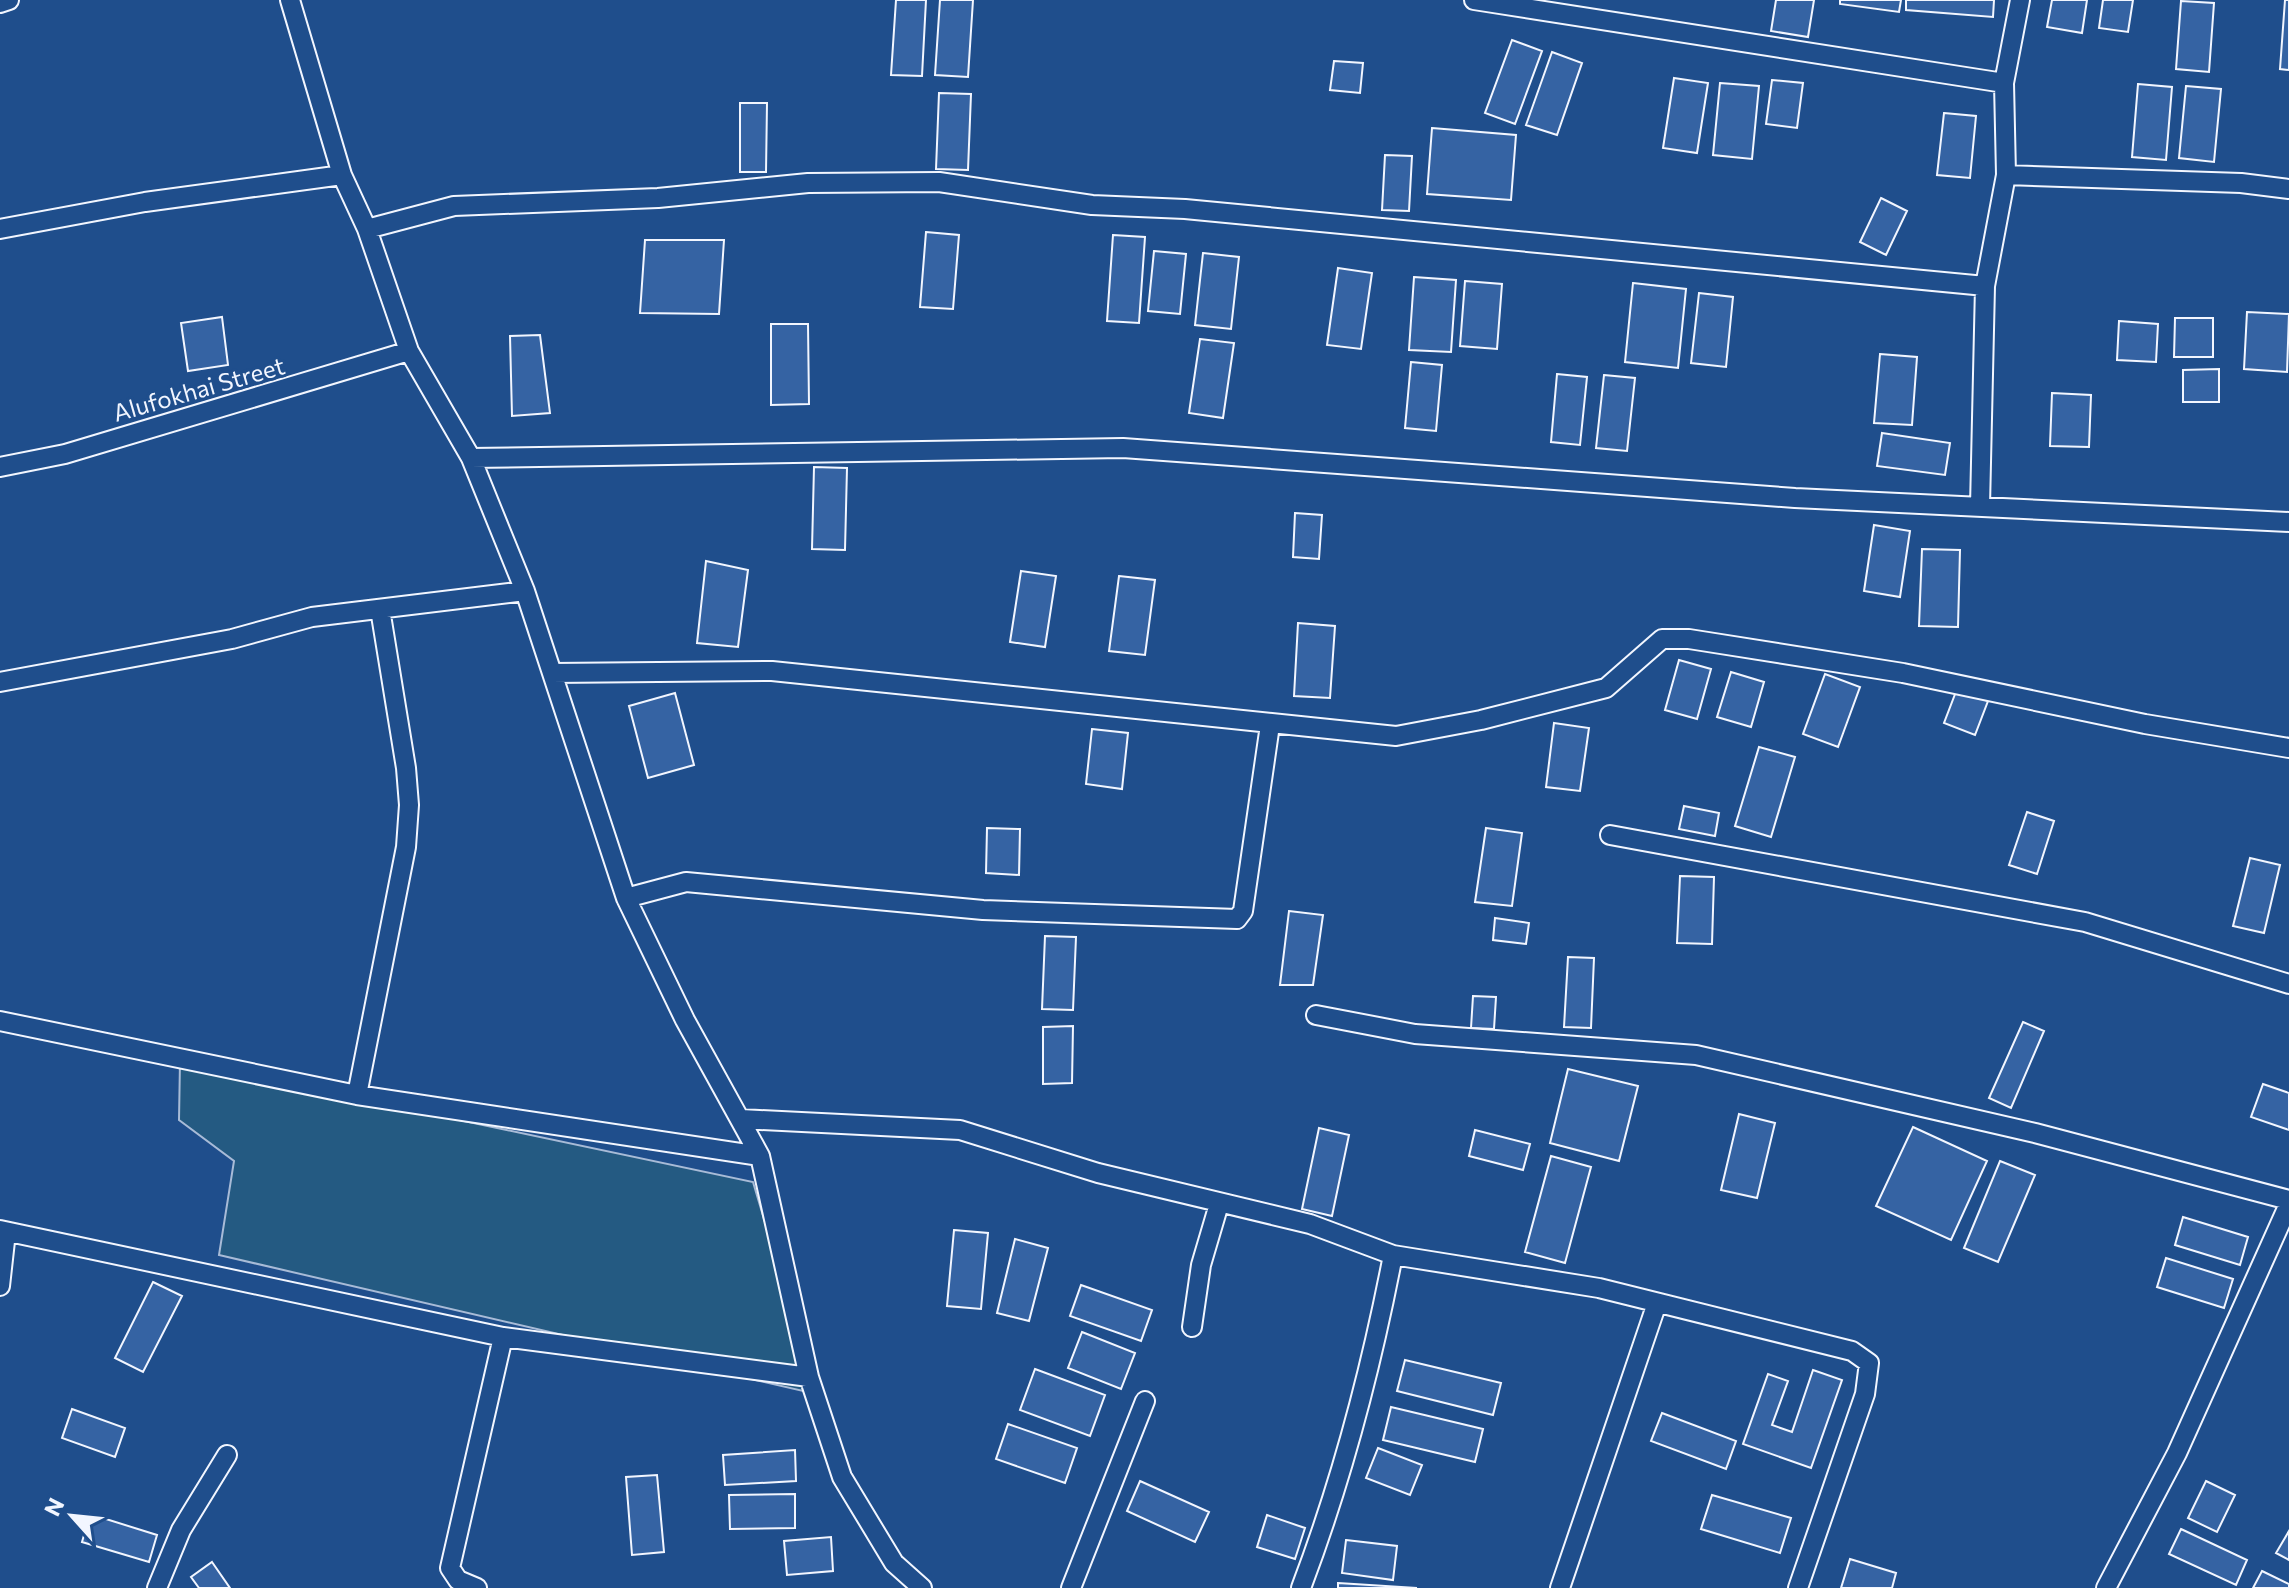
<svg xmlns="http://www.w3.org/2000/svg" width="2289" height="1588" viewBox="0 0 2289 1588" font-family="Commissioner,sans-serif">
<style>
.green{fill:#245a82;stroke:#a8bbd7;stroke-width:2}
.building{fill:#3563a3;stroke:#f2f6ff;stroke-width:2}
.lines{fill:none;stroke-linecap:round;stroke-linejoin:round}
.minor-casing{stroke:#f2f6ff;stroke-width:22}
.minor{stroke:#1f4e8c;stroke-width:18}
.labels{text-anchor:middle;stroke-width:6;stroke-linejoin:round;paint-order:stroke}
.street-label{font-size:24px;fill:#f2f6ff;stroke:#1f4e8c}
</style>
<rect width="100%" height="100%" fill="#1f4e8c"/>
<!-- green -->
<path class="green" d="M 180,1061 L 753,1182 L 816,1394 L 219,1255 L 234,1161 L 179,1120 Z"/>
<!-- building -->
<path class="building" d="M 896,0 L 926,0 L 922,76 L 891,75 Z
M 940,0 L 973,0 L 968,77 L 935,75 Z
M 1776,0 L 1814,0 L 1808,37 L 1771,31 Z
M 1840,0 L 1901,0 L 1899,12 L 1840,4 Z
M 1906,0 L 1994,0 L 1993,17 L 1906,10 Z
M 2052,0 L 2087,0 L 2082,33 L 2047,27 Z
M 2103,0 L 2133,0 L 2128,32 L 2099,28 Z
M 2285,0 L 2289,0 L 2289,70 L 2280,69 Z
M 2181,1 L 2214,3 L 2209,72 L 2176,69 Z
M 1512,40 L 1542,51 L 1515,124 L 1485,113 Z
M 1552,52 L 1582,63 L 1557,135 L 1526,125 Z
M 1334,61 L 1363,63 L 1360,93 L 1330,90 Z
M 1674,78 L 1708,83 L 1697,153 L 1663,148 Z
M 1772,80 L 1803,83 L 1797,128 L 1766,124 Z
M 1720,83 L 1759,86 L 1752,159 L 1713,155 Z
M 2138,84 L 2172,87 L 2166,160 L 2132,157 Z
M 2186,86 L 2221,89 L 2214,162 L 2179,158 Z
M 939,93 L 971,94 L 968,170 L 936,169 Z
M 740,103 L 767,103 L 766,172 L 740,172 Z
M 1944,113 L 1976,116 L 1970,178 L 1937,175 Z
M 1432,128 L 1516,135 L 1511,200 L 1427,194 Z
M 1385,155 L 1412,156 L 1409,211 L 1382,210 Z
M 1881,198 L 1907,211 L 1886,255 L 1860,242 Z
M 926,232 L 959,235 L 953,309 L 920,307 Z
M 1113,235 L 1145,237 L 1139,323 L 1107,321 Z
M 645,240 L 724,240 L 719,314 L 640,313 Z
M 1154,251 L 1186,254 L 1180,314 L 1148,311 Z
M 1203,253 L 1239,257 L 1231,329 L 1195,325 Z
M 1338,268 L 1372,273 L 1361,349 L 1327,345 Z
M 1414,277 L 1456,280 L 1451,352 L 1409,350 Z
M 1465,281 L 1502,284 L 1497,349 L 1460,346 Z
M 1633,283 L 1686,289 L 1678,368 L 1625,362 Z
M 1699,293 L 1733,297 L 1726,367 L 1691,363 Z
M 2247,312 L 2289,314 L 2287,372 L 2244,369 Z
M 222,317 L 228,365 L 188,371 L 181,323 Z
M 2175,318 L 2213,318 L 2213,357 L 2174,357 Z
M 2119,321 L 2158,324 L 2156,362 L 2117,360 Z
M 771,324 L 808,324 L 809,404 L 771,405 Z
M 540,335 L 550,413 L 512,416 L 510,336 Z
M 1200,339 L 1234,343 L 1223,418 L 1189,413 Z
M 1880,354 L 1917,357 L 1912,425 L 1874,423 Z
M 1411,362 L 1442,365 L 1436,431 L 1405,428 Z
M 2219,369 L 2219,402 L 2183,402 L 2183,370 Z
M 1557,374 L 1587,377 L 1580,445 L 1551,442 Z
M 1604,375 L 1635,378 L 1627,451 L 1596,448 Z
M 2052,393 L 2091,395 L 2089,447 L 2050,446 Z
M 1882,433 L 1950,443 L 1945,475 L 1877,466 Z
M 814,467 L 847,468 L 845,550 L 812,549 Z
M 1295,513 L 1322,515 L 1319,559 L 1293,557 Z
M 1874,525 L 1910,531 L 1900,597 L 1864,591 Z
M 1922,549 L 1960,550 L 1958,627 L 1919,626 Z
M 706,561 L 748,570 L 738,647 L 697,643 Z
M 1021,571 L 1056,576 L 1045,647 L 1010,642 Z
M 1119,576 L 1155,580 L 1145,655 L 1109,651 Z
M 1298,623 L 1335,626 L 1330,698 L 1294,696 Z
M 1679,660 L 1711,669 L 1697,719 L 1665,710 Z
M 1731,672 L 1764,682 L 1751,727 L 1717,717 Z
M 1825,674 L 1860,687 L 1838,747 L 1803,734 Z
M 1957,689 L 1988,701 L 1975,735 L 1944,723 Z
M 675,693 L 694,765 L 648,778 L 629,706 Z
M 1554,723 L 1589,728 L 1580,791 L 1546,787 Z
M 1092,729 L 1128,733 L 1122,789 L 1086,784 Z
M 1759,747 L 1795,757 L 1771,837 L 1735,826 Z
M 1684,806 L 1719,813 L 1715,836 L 1679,829 Z
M 2027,812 L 2054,821 L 2037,874 L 2009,865 Z
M 987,828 L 1020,829 L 1019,875 L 986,873 Z
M 1486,828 L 1522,833 L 1512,906 L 1475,902 Z
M 2250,858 L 2280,865 L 2264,933 L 2233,926 Z
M 1680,876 L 1714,877 L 1712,944 L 1677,943 Z
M 1289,911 L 1323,915 L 1313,985 L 1280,985 Z
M 1495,918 L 1529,923 L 1526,944 L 1493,940 Z
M 1045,936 L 1076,937 L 1073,1010 L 1042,1009 Z
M 1568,957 L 1594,958 L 1591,1028 L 1564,1027 Z
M 1473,996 L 1496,997 L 1494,1029 L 1471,1028 Z
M 2023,1022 L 2044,1031 L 2011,1108 L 1989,1098 Z
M 1073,1026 L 1072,1083 L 1043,1084 L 1043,1027 Z
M 1568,1069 L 1638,1086 L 1619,1161 L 1550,1143 Z
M 2263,1084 L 2289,1093 L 2289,1130 L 2251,1117 Z
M 1739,1114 L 1775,1123 L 1757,1198 L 1721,1190 Z
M 1913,1127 L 1987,1161 L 1951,1240 L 1876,1206 Z
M 1319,1128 L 1349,1135 L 1332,1216 L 1302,1209 Z
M 1475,1130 L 1530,1144 L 1523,1170 L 1469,1156 Z
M 1551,1156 L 1591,1167 L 1565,1263 L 1525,1252 Z
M 2000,1161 L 2035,1175 L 1998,1262 L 1964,1248 Z
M 2183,1217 L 2248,1237 L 2240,1265 L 2175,1245 Z
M 954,1230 L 988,1233 L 981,1309 L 947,1306 Z
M 1015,1239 L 1048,1248 L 1029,1321 L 997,1313 Z
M 2166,1258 L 2233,1279 L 2224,1308 L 2157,1287 Z
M 153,1282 L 182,1296 L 143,1372 L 115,1358 Z
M 1081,1285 L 1152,1310 L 1141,1341 L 1070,1316 Z
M 1082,1332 L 1135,1353 L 1121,1389 L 1068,1368 Z
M 1405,1360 L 1501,1383 L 1493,1415 L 1397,1391 Z
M 1035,1369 L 1105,1395 L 1090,1436 L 1020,1410 Z
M 1813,1370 L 1842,1380 L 1811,1468 L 1743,1444 L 1768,1374 L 1788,1381 L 1772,1425 L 1792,1432 Z
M 1391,1407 L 1483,1429 L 1475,1462 L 1383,1440 Z
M 72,1409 L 125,1428 L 115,1457 L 62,1438 Z
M 1662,1413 L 1736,1441 L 1726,1469 L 1651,1441 Z
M 1008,1424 L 1077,1448 L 1065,1483 L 996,1459 Z
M 1378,1448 L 1422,1465 L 1410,1495 L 1366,1478 Z
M 795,1450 L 796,1481 L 725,1485 L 723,1455 Z
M 657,1475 L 664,1552 L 632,1555 L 626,1477 Z
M 1140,1481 L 1209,1512 L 1195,1542 L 1127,1511 Z
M 2206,1481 L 2235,1495 L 2217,1532 L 2188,1518 Z
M 795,1494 L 795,1528 L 730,1529 L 729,1495 Z
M 1712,1495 L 1791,1518 L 1780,1553 L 1701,1529 Z
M 90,1514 L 157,1535 L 149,1562 L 82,1542 Z
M 1267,1515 L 1305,1528 L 1295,1559 L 1257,1547 Z
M 2181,1529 L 2247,1560 L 2236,1585 L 2169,1554 Z
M 2289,1531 L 2289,1560 L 2276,1553 Z
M 831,1537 L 833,1571 L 787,1575 L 784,1541 Z
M 1346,1540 L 1397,1546 L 1393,1580 L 1342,1573 Z
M 1850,1559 L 1896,1573 L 1892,1588 L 1841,1588 Z
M 212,1562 L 230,1588 L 199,1588 L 191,1577 Z
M 2262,1571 L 2289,1584 L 2289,1588 L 2253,1588 Z
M 1338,1583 L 1417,1588 L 1338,1588 Z"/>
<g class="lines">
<defs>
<path id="minor" d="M 290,0 L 342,175 L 367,229 L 409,351 L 471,458 L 525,591 L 626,898 L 685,1020 L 760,1156 L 809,1377 L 842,1477 L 894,1563 L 922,1588
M 1474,0 L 2004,83
M 0,3 L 9,0
M 2006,175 L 2241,183 L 2289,189
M 0,229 L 145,202 L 342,175
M 367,229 L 454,206 L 658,198 L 808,183 L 939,182 L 1092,205 L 1185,209 L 1985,286
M 471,458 L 1123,448 L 1795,498 L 2289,522
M 0,467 L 65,454 L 409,351
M 1980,506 L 1985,286 L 2006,175 L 2004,83 L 2020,0
M 552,673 L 772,671 L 1396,736 L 1481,720 L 1606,688 L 1662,639 L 1689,639 L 1903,673 L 2145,724 L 2289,748
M 0,682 L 232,639 L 312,617 L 525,591
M 1610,835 L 2085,922 L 2289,984
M 626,898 L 686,882 L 983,910 L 1237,919 L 1243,911 L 1270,725
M 1316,1015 L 1415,1034 L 1696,1055 L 2035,1133 L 2289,1200
M 0,1021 L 357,1095 L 760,1156
M 357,1095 L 406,847 L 409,805 L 406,768 L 380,609
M 741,1119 L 960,1130 L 1098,1173 L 1310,1224 L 1393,1255 L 1599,1288 L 1852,1351 L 1869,1363 L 1865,1394 L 1798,1588
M 0,1230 L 503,1337 L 809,1377
M 0,1286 L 6,1232
M 1192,1327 L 1201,1265 L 1219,1204
M 157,1588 L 181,1530 L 227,1455
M 477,1588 L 458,1580 L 450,1568 L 503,1337
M 1071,1588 L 1145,1401
M 1301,1588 C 1342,1480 1371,1369 1393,1255
M 1560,1588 L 1657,1303
M 2106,1588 L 2177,1453 L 2289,1204"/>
</defs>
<!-- minor casing -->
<use href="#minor" class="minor-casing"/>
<!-- minor -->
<use href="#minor" class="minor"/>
</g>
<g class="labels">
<!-- street labels -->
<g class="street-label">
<text transform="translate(199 390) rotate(-16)" y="8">Alufokhai Street</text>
</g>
</g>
<!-- north arrow -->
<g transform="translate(72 1516) rotate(297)" stroke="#1f4e8c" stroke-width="6" paint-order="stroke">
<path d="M0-6L14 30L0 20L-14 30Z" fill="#f2f6ff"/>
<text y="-12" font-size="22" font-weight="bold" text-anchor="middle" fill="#f2f6ff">N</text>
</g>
</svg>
